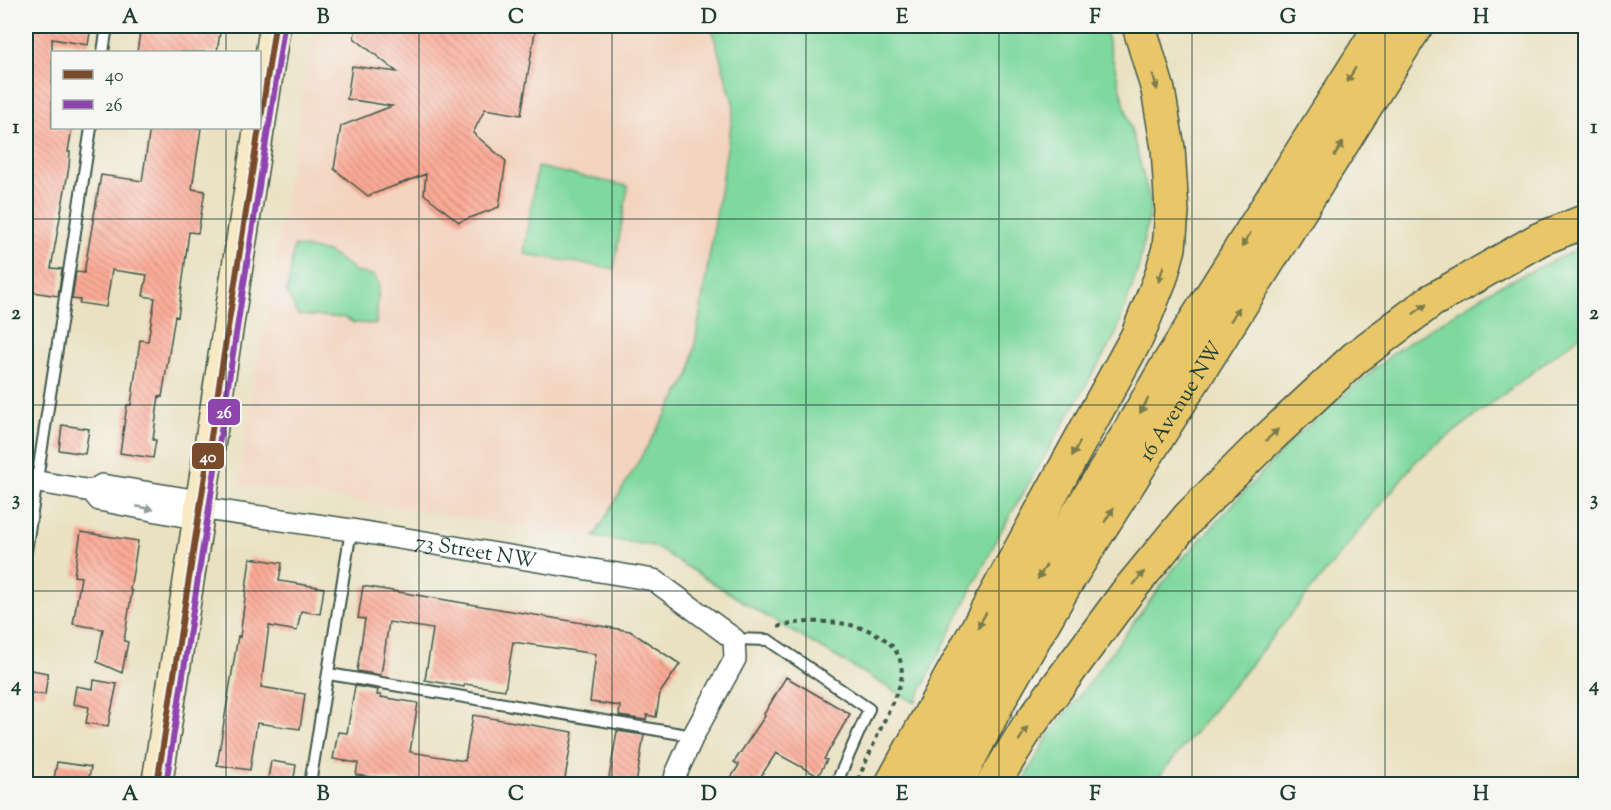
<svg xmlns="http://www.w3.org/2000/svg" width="1611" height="810" viewBox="0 0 1611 810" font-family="'Sorts Mill Goudy',serif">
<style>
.built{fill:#f3d4bf}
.green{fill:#7fd99f;stroke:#4f8b6a;stroke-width:1.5}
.building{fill:url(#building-back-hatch)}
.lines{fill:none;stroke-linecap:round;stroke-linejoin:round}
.lane-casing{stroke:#3d5649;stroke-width:14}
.street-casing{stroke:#3d5649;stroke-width:24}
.secondary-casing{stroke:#3d5649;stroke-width:33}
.highway-casing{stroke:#3d5649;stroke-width:36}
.path{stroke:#3d5649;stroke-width:4;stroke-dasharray:4.5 4.5;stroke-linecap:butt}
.lane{stroke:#fff;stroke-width:10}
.street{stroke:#fff;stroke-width:21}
.secondary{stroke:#f6e9c3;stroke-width:30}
.highway{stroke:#e9c769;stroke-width:33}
.bus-1-casing{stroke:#f6f6f2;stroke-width:10}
.bus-2-casing{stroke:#f6f6f2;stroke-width:10}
.bus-1{stroke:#7a4b2a;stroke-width:6}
.bus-2{stroke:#8e44ad;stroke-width:6}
.oneway{fill:#7a7b4c}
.oneway2{fill:#8f9e9a}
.grid{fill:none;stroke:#1f3d34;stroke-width:1.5;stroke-opacity:0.55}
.labels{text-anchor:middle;stroke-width:5;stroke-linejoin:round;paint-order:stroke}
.street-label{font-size:21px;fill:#1f3d34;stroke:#f6f6f2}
.line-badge{stroke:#f6f6f2;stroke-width:2}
.badge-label{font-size:16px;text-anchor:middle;font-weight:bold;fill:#fff}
.neatline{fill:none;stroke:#1f3d34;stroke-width:2}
.grid-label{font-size:20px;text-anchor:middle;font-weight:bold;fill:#1f3d34}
</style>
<defs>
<pattern id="building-back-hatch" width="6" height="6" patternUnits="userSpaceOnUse" patternTransform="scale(1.5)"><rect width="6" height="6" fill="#fcab97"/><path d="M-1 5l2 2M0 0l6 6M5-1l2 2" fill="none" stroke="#cb8c7c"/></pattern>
</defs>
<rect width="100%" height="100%" fill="#f6f6f2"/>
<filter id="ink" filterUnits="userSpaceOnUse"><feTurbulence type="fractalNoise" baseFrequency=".0167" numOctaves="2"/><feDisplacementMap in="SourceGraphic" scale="12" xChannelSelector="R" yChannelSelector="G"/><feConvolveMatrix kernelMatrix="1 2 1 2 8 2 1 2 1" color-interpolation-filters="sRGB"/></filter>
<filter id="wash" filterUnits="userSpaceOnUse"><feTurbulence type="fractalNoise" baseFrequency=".008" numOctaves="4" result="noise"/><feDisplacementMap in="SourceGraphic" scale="24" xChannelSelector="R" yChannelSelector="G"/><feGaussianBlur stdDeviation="1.35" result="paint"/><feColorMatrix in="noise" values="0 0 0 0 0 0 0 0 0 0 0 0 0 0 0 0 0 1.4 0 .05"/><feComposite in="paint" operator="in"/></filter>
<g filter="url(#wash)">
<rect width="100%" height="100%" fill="#eae1c1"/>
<!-- built -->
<path class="built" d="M 314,26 L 711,26 L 734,106 L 690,374 L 594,537 L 238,484 Z"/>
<!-- green -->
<path class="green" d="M 711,26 L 1104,26 L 1151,205 L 1139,266 L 1116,334 L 1001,531 L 915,703 L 766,616 L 654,546 L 594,537 L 690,374 L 734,106 Z
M 537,167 L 628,186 L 614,269 L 524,254 Z
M 294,246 L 328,252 L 352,268 L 354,272 L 373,275 L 379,283 L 376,324 L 354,323 L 345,318 L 298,315 L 287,293 Z
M 1585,246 L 1585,332 L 1416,461 L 1153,784 L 1021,784 L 1047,739 L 1175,567 L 1295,437 L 1397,350 L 1495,288 Z"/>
<g id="blocks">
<!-- building -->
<path class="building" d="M 26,26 L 91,26 L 88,45 L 52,39 L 52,128 L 72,128 L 68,152 L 70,152 L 69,167 L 51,268 L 62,269 L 58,296 L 26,291 L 26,275 L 35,212 L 26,211 Z
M 141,26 L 221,26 L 217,52 L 137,52 Z
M 356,26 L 536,26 L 521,115 L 485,109 L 473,133 L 506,161 L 499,207 L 459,222 L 424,194 L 426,174 L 368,196 L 334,169 L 341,126 L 392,106 L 347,99 L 352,66 L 397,72 L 354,38 Z
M 150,128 L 201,128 L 192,189 L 205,191 L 198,233 L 189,232 L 178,317 L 175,316 L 162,397 L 159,396 L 153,440 L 156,440 L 153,458 L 120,453 L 127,405 L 131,405 L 140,340 L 148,341 L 155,298 L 143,296 L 147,275 L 112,270 L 106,307 L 79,303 L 80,300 L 72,299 L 76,272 L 84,273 L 101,175 L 142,181 Z
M 62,425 L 89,429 L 85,454 L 59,450 Z
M 81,532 L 138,541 L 130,590 L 132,591 L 124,641 L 128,642 L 122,673 L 97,662 L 103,629 L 73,624 L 81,577 L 74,576 Z
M 250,558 L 282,563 L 279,581 L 324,588 L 320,614 L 301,611 L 297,631 L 269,626 L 261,687 L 305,694 L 300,729 L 257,723 L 250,770 L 217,765 L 238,636 L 240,637 Z
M 363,586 L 630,631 L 680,664 L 660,693 L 656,717 L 647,715 L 646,720 L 619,716 L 620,706 L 590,702 L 596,654 L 513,642 L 505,690 L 465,684 L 464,687 L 425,680 L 433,629 L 389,622 L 381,675 L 357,671 L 365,619 L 358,618 Z
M 26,669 L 48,673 L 45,695 L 26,692 Z
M 786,677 L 850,714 L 824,759 L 827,760 L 818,776 L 776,753 L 756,784 L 727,784 L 739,765 L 734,762 L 765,716 L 764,714 Z
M 94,680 L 117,684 L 108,726 L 86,723 L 89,707 L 73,704 L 76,686 L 93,689 Z
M 355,686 L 378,690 L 377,695 L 381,695 L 381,697 L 418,703 L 410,752 L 465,761 L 473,715 L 573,732 L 564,784 L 426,784 L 356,775 L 358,763 L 333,759 L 338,732 L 347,733 Z
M 617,731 L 644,735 L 636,784 L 608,784 Z
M 271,761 L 296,765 L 293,784 L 267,784 Z
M 57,762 L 91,767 L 88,784 L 53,784 Z"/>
</g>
</g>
<g filter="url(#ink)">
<use href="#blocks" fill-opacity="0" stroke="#3d5649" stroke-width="1.5"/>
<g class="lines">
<defs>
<path id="lane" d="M 103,52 L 107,26
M 26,551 L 91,128
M 734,639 L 768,640 L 869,709 L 836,784
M 329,674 L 693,736
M 310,784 L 351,530"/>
<g id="street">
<path d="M 26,480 L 92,491 L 99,500 L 184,516 L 199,508"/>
<path id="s1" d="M 92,491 L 102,485 L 187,499 L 199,508 L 351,530 L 654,580 L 734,639 L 735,659 L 693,736 L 676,774 L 674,784"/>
</g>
<path id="secondary" d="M 260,125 L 275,26
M 157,784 L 259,128"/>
<g id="highway">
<path d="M 892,784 L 1137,337 L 1161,277 L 1169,248 L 1172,212 L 1168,148 L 1158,90 L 1139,26"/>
<path d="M 929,784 L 997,644 L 1128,434 L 1167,366 L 1381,26"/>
<path id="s2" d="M 956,784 L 1004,691 L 1066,583 L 1416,26"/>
<path d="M 993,784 L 1027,728 L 1125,595 L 1189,517 L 1257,449 L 1355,358 L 1431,301 L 1540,239 L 1586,221"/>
</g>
</defs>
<!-- lane casing -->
<use href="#lane" class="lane-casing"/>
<!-- street casing -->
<use href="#street" class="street-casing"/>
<!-- secondary casing -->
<use href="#secondary" class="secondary-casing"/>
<!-- highway casing -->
<use href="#highway" class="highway-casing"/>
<!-- path -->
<path class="path" d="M 778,627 C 818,614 916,622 900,685 L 856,784"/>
<!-- lane -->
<use href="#lane" class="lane"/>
<!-- street -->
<use href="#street" class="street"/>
<!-- secondary -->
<use href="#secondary" class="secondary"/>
<!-- highway -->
<use href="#highway" class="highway"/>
<defs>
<path id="bus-1" d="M 260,125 L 275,26
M 157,784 L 259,128"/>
<path id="bus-2" d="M 269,126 L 284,27
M 166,784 L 268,129"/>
</defs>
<!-- bus-1 casing -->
<use href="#bus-1" class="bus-1-casing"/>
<!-- bus-2 casing -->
<use href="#bus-2" class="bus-2-casing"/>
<!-- bus-1 -->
<use href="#bus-1" class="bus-1"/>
<!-- bus-2 -->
<use href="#bus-2" class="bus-2"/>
</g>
<!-- one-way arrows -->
<defs><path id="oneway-solid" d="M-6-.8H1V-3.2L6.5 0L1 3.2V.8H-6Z" transform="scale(1.5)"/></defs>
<g class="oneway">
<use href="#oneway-solid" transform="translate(1351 75) rotate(122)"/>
<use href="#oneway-solid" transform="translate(1155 82) rotate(74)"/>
<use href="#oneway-solid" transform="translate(1339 149) rotate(-58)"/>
<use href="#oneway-solid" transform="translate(1246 240) rotate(122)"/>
<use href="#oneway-solid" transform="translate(1161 274) rotate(107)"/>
<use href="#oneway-solid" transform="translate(1420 309) rotate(-37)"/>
<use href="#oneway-solid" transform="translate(1235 314) rotate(-58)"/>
<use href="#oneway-solid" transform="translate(1144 406) rotate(120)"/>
<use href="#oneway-solid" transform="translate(1272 435) rotate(-43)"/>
<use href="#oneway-solid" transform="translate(1076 449) rotate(119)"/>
<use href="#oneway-solid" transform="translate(1109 515) rotate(-58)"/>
<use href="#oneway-solid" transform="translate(1042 572) rotate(122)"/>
<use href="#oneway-solid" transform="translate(1139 578) rotate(-51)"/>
<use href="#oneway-solid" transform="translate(982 620) rotate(119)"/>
<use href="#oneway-solid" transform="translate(1023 734) rotate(-58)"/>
</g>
<use class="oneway2" href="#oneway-solid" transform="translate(145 508) rotate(11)"/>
</g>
<!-- grid -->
<path class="grid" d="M 226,26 L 226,52M 419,26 L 419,784M 612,26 L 612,784M 806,26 L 806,784M 999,26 L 999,784M 1192,26 L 1192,784M 1385,26 L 1385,784M 226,128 L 226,784M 26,219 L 1586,219M 26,405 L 1586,405M 26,591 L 1586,591"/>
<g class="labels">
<!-- street labels -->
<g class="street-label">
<text dy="7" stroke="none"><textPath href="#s2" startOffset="444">16 Avenue NW</textPath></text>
<text dy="7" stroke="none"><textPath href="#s1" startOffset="393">73 Street NW</textPath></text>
</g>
</g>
<g class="line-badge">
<rect x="207" y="398" width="34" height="28" rx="6" fill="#8e44ad"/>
<rect x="191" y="442" width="34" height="28" rx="6" fill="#7a4b2a"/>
</g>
<g class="badge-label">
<text x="224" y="418">26</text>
<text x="208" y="462">40</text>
</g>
<!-- margin -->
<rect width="1611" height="810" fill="none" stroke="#f6f6f2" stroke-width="66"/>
<!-- legend -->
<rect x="51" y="51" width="210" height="78" fill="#f6f6f2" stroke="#a0aca6" stroke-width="1.5"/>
<rect x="63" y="70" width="30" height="9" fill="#7a4b2a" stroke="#a0aca6" stroke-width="1.5"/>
<text x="105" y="81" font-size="18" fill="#1f3d34">40</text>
<rect x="63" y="100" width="30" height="9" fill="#8e44ad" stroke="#a0aca6" stroke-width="1.5"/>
<text x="105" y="111" font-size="18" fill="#1f3d34">26</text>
<rect x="33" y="33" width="1545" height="744" class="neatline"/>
<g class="grid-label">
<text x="130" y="23">A</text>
<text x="323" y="23">B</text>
<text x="516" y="23">C</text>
<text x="709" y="23">D</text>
<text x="902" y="23">E</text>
<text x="1095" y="23">F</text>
<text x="1288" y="23">G</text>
<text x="1481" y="23">H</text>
<text x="16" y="133">1</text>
<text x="1594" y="133">1</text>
<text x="16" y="319">2</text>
<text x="1594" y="319">2</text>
<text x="16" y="505">3</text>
<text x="1594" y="505">3</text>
<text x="16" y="691">4</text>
<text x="1594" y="691">4</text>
<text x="130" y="800">A</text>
<text x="323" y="800">B</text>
<text x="516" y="800">C</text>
<text x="709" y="800">D</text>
<text x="902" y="800">E</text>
<text x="1095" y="800">F</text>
<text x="1288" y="800">G</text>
<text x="1481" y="800">H</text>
</g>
</svg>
